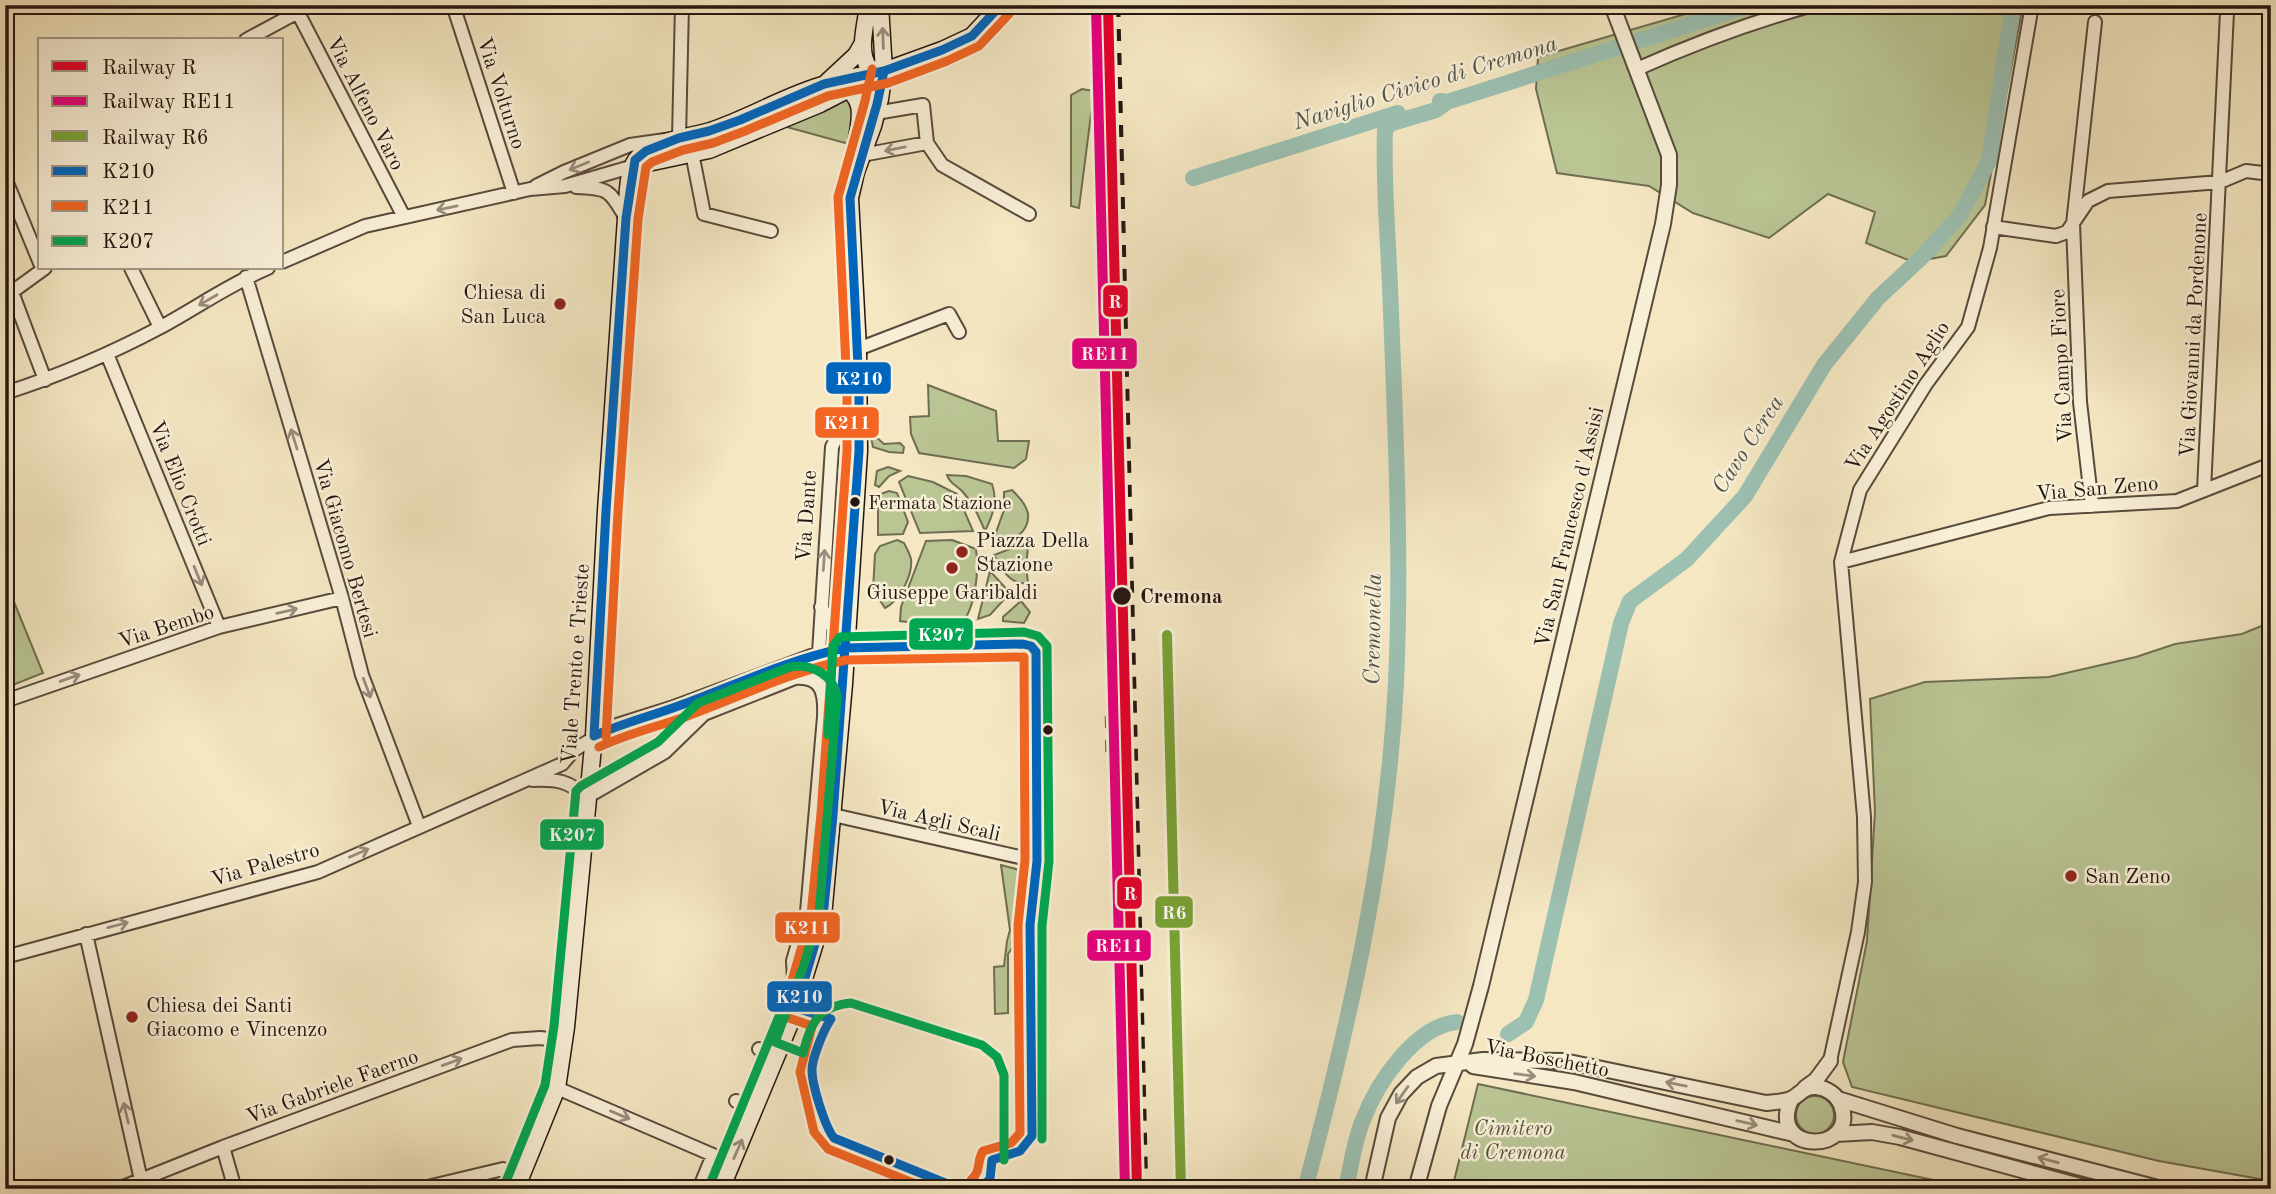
<svg xmlns="http://www.w3.org/2000/svg" width="2276" height="1194" viewBox="0 0 2276 1194" font-family="'Old Standard TT',serif">
<style>
.green{fill:#bac594;stroke:#6f6e52;stroke-width:2}
.lines{fill:none;stroke-linecap:round;stroke-linejoin:round}
.canal{stroke:#9cc0b2;stroke-width:16}
.minor-casing{stroke:#584a3c;stroke-width:16}
.tertiary-casing{stroke:#584a3c;stroke-width:18}
.secondary-casing{stroke:#24160f;stroke-width:19}
.minor{stroke:#f8efd7;stroke-width:12}
.tertiary{stroke:#f8efd7;stroke-width:14}
.secondary{stroke:#f8efd7;stroke-width:16}
.rail{stroke:#24160f;stroke-width:4.5;stroke-dasharray:12 12;stroke-linecap:butt}
.bus-1-casing{stroke:#f8efd7;stroke-width:14}
.bus-2-casing{stroke:#f8efd7;stroke-width:14}
.bus-3-casing{stroke:#f8efd7;stroke-width:14}
.bus-1{stroke:#0065bd;stroke-width:9}
.bus-2{stroke:#f26522;stroke-width:9}
.bus-3{stroke:#00a651;stroke-width:9}
.rail-1-casing{stroke:#f8efd7;stroke-width:16}
.rail-2-casing{stroke:#f8efd7;stroke-width:16}
.rail-3-casing{stroke:#f8efd7;stroke-width:16}
.rail-1{stroke:#e4002b;stroke-width:10}
.rail-2{stroke:#e5007d;stroke-width:10}
.rail-3{stroke:#78a335;stroke-width:10}
.oneway{stroke:#998d7d}
.poi-dot{fill:#8f2418;stroke:#f8efd7;stroke-width:2.5}
.bus-dot{fill:#24160f;stroke:#f8efd7;stroke-width:2.5}
.labels{text-anchor:middle;stroke-width:5;stroke-linejoin:round;paint-order:stroke}
.bus-label{font-size:19px;fill:#24160f;stroke:#f8efd7;text-anchor:start}
.street-label{font-size:21px;fill:#24160f;stroke:#f8efd7}
.poi-label{font-size:21px;fill:#24160f;stroke:#f8efd7;text-anchor:start}
.stop-label{font-size:21px;font-weight:bold;fill:#24160f;stroke:#f8efd7;text-anchor:start}
.park-label{font-size:21px;font-style:italic;fill:#58533e;stroke:#f8efd7}
.water-label{font-size:23px;font-style:italic;fill:#4e5248;stroke:#f8efd7}
.line-badge{stroke:#f8efd7;stroke-width:2.5}
.badge-label{font-size:19px;text-anchor:middle;font-weight:bold;fill:#fff}
</style>
<rect width="100%" height="100%" fill="#f4e7c2"/>
<filter id="stains"><feTurbulence type="fractalNoise" baseFrequency=".00286" numOctaves="4"/><feColorMatrix values="0 0 0 0 .2 0 0 0 0 .09 0 0 0 0 .02 0 0 0 .5 -.17"/></filter>
<radialGradient id="worn" r=".72"><stop offset=".6" stop-color="#630" stop-opacity="0"/><stop offset="1" stop-color="#630" stop-opacity=".3"/></radialGradient>
<!-- green -->
<path class="green" d="M 1716,5 L 2023,5 L 1985,205 L 1946,256 L 1913,262 L 1866,243 L 1875,212 L 1828,194 L 1769,238 L 1693,213 L 1649,186 L 1557,173 L 1536,89 L 1538,57 Z
M 1082,89 L 1094,91 L 1079,208 L 1071,206 L 1071,95 Z
M 848,95 L 856,111 L 849,144 L 783,126 Z
M 928,385 L 996,411 L 998,441 L 1029,441 L 1026,459 L 1014,468 L 919,453 L 911,434 L 910,417 L 929,416 Z
M 875,436 L 884,444 L 900,443 L 904,447 L 903,453 L 889,452 L 873,447 L 871,437 Z
M 888,467 L 900,471 L 889,476 L 879,487 L 875,485 L 877,471 Z
M 947,475 L 966,476 L 992,484 C 998,501 993,515 985,531 C 979,517 973,503 962,491 C 956,485 949,483 947,475 Z
M 908,476 L 933,482 L 957,494 L 973,531 L 920,533 L 899,482 Z
M 1012,490 C 1019,497 1026,504 1028,514 C 1030,532 1010,547 994,538 L 1004,510 L 1004,492 Z
M 889,491 L 897,493 L 908,522 L 903,534 L 878,535 L 878,495 Z
M 897,540 L 904,543 C 906,547 910,554 911,559 C 913,576 899,601 885,608 L 873,590 L 875,554 L 880,546 Z
M 952,540 L 976,549 C 979,573 976,610 958,628 L 900,621 L 901,607 L 926,541 Z
M 1018,546 L 1028,548 L 1026,566 L 1028,583 C 1011,586 1001,569 994,555 Z
M 990,571 L 1010,593 L 990,615 L 978,619 Z
M 5,580 L 43,673 L 5,688 Z
M 1021,601 L 1030,612 L 1024,623 L 1003,621 L 1003,617 Z
M 2271,622 L 2271,1181 L 2159,1161 L 1852,1087 L 1843,1062 L 1867,941 L 1875,812 L 1870,699 L 1925,682 L 2049,677 L 2136,657 L 2175,644 L 2242,634 Z
M 1001,865 L 1016,869 L 1023,875 L 1022,889 L 1019,894 L 1017,941 L 1008,954 L 1008,1013 L 995,1014 L 994,967 L 1004,966 L 1007,941 L 1010,930 Z
M 1478,1084 L 1976,1189 L 1452,1189 Z
M1796 1115a19 19 0 1 1 38 0a19 19 0 1 1-38 0Z"/>
<g class="lines">
<!-- canal -->
<path class="canal" d="M 1440,101 L 1447,102 L 1751,5
M 1193,178 L 1398,113
M 1508,1034 L 1526,1022 L 1536,1000 L 1621,623 L 1630,601 L 1687,559 L 1745,496 L 1824,365 L 1878,298 L 1921,258 L 1960,215 L 1989,161 L 2013,5
M 1305,1189 C 1350,1021 1387,858 1396,683 C 1402,552 1395,418 1390,287 C 1388,235 1383,183 1385,131 L 1389,124 L 1436,110 L 1447,102
M 1346,1189 C 1351,1166 1354,1141 1363,1120 C 1377,1083 1415,1026 1457,1022"/>
<defs>
<path id="minor" d="M 294,5 L 404,217
M 453,5 L 514,193
M 246,40 L 298,12
M 1637,69 C 1695,43 1752,22 1813,5
M 927,143 L 942,165 L 1029,214
M 692,153 L 704,214 L 771,231
M 862,155 L 927,143 L 923,105 L 876,113
M 5,178 L 40,263
M 536,186 L 564,172 L 630,145 L 679,138 L 682,5
M 576,187 C 609,188 609,190 626,218
M 1993,227 L 2056,236 L 2067,232 L 2088,201 L 2108,191 L 2220,182 L 2246,171 L 2271,174
M 282,262 L 365,226 L 530,189 L 565,186 L 634,166
M 131,268 L 160,327
M 246,277 L 342,598 L 362,675 L 419,826
M 858,349 L 949,314 L 959,332
M 107,354 L 219,627
M 45,380 L 12,292 L 45,268
M 5,393 C 58,376 110,354 159,328 C 196,308 230,284 268,268
M 2204,490 L 2227,12
M 2092,506 L 2080,402 L 2073,224 L 2095,22
M 1841,562 L 2049,508 L 2177,501 L 2271,464
M 821,607 L 845,648
M 819,653 L 832,447 L 857,393
M 5,701 L 219,627 L 342,598
M 533,780 C 558,779 568,781 587,797 L 665,752 L 704,714 L 795,678 C 823,676 825,694 824,717 L 807,912 L 793,961 L 795,1000
M 86,934 L 141,1180
M 5,957 L 318,872 L 562,764 L 574,750 L 614,726 L 671,708 L 819,653 L 845,648 L 1023,644 L 1031,646 L 1036,652 L 1037,861 L 833,815 L 816,814
M 759,1049 L 777,1055
M 1830,1061 L 1858,932 L 1865,882 L 1864,817 L 1841,562 L 1860,490 L 1926,384 L 1968,327 L 1990,248 L 2032,5
M 557,1088 L 713,1155
M 736,1101 L 755,1108
M 223,1147 L 235,1189
M 118,1189 L 223,1147 L 512,1040 L 540,1038 L 564,1041
M 419,1189 L 503,1169 L 521,1175
M 699,1189 L 713,1155"/>
<path id="tertiary" d="M 1473,1066 L 1574,1082 L 1794,1134
M 1805,1088 L 1816,1080 L 1830,1061
M 1838,1099 L 1957,1136 L 2162,1189
M 1836,1134 L 1872,1132 L 1900,1137 L 2091,1189
M 1372,1189 L 1388,1118 L 1401,1094 L 1417,1077 L 1436,1066 L 1483,1060 L 1564,1061 L 1766,1103 C 1773,1102 1781,1102 1788,1100 C 1798,1098 1802,1086 1816,1087 C 1827,1088 1837,1095 1841,1105 C 1859,1154 1767,1155 1791,1100
M 1416,1189 L 1439,1106 L 1465,1044 L 1481,986 L 1663,224 L 1669,185 L 1669,155 L 1612,5"/>
<path id="secondary" d="M 868,5 C 866,26 857,50 869,68 L 881,71
M 827,82 L 856,55 L 863,43
M 842,85 C 874,103 853,133 855,162
M 634,166 L 709,150 L 820,104 L 884,71 L 942,50 L 972,36 L 1001,5
M 516,1189 L 557,1088 L 566,1027 L 594,736 L 606,511 L 626,218 C 628,202 626,174 636,160 C 649,141 690,137 710,131 C 750,118 786,95 826,84 C 845,78 865,75 884,71
M 721,1189 L 791,1021 L 823,917 L 844,684 L 859,451 L 858,349 L 850,198 L 856,172 L 873,126 L 880,99 L 884,71 L 880,5"/>
</defs>
<!-- minor casing -->
<use href="#minor" class="minor-casing"/>
<!-- tertiary casing -->
<use href="#tertiary" class="tertiary-casing"/>
<!-- secondary casing -->
<use href="#secondary" class="secondary-casing"/>
<!-- minor -->
<use href="#minor" class="minor"/>
<!-- tertiary -->
<use href="#tertiary" class="tertiary"/>
<!-- secondary -->
<use href="#secondary" class="secondary"/>
<!-- rail -->
<path class="rail" d="M 1118,5 L 1146,1189
M 1107,716 L 1108,758"/>
<defs>
<path id="bus-1" d="M 884,71 L 877,104 L 850,198 L 859,388 L 859,451 L 833,815 L 823,917 L 796,1008 L 831,1019 C 824,1029 812,1058 812,1070 C 812,1085 825,1127 834,1138 L 960,1189
M 594,736 C 622,723 652,716 681,705 C 736,685 787,660 845,648 L 1023,644 L 1031,646 L 1036,652 L 1037,861 L 1030,925 L 1032,1136 L 1020,1151 L 992,1160 L 990,1179 L 980,1189
M 594,736 L 606,511 L 626,218 L 635,160 L 646,151 L 679,138 L 709,131 L 740,120 L 824,84 L 884,71 L 942,50 L 972,36 L 1001,5"/>
<path id="bus-2" d="M 872,69 L 865,101 L 838,197 L 847,388 L 847,451 L 821,814 L 811,915 L 784,1008 L 789,1018 L 812,1026 L 800,1072 L 814,1132 L 828,1149 L 928,1189
M 606,737 L 618,512 L 638,219 L 646,167 L 652,162 L 683,150 L 713,143 L 745,131 L 828,96 L 888,83 L 947,61 L 979,46 L 1010,13
M 599,747 C 627,734 656,727 685,717 C 739,697 790,672 846,660 L 1024,657 L 1025,860 L 1018,925 L 1020,1133 L 1011,1143 L 983,1151 C 976,1162 982,1170 971,1180"/>
<path id="bus-3" d="M 828,735 L 833,646 L 840,637 L 1024,632 L 1038,636 L 1047,646 L 1049,861 L 1042,926 L 1042,1139
M 505,1184 L 545,1085 L 554,1026 L 576,791 L 581,786 L 658,742 L 698,703 L 790,667 C 812,663 834,675 837,698 L 819,914 L 804,965 L 775,1042 L 803,1053 C 810,1024 818,1006 851,1003 L 982,1045 L 997,1057 L 1004,1075 L 1004,1160
M 710,1184 L 782,1009"/>
</defs>
<!-- bus-1 casing -->
<use href="#bus-1" class="bus-1-casing"/>
<!-- bus-2 casing -->
<use href="#bus-2" class="bus-2-casing"/>
<!-- bus-3 casing -->
<use href="#bus-3" class="bus-3-casing"/>
<!-- bus-1 -->
<use href="#bus-1" class="bus-1"/>
<!-- bus-2 -->
<use href="#bus-2" class="bus-2"/>
<!-- bus-3 -->
<use href="#bus-3" class="bus-3"/>
<defs>
<path id="rail-1" d="M 1108,5 L 1137,1189"/>
<path id="rail-2" d="M 1096,5 L 1125,1189"/>
<path id="rail-3" d="M 1167,635 L 1181,1189"/>
</defs>
<!-- rail-1 casing -->
<use href="#rail-1" class="rail-1-casing"/>
<!-- rail-2 casing -->
<use href="#rail-2" class="rail-2-casing"/>
<!-- rail-3 casing -->
<use href="#rail-3" class="rail-3-casing"/>
<!-- rail-1 -->
<use href="#rail-1" class="rail-1"/>
<!-- rail-2 -->
<use href="#rail-2" class="rail-2"/>
<!-- rail-3 -->
<use href="#rail-3" class="rail-3"/>
</g>
<!-- one-way arrows -->
<defs><path id="oneway-shaft" d="M-6 0H5M1.5-3L5.5 0L1.5 3" fill="none" stroke-width="1.6" stroke-linecap="round" stroke-linejoin="round" transform="scale(1.75)"/></defs>
<g class="oneway">
<use href="#oneway-shaft" transform="translate(883 38) rotate(-92)"/>
<use href="#oneway-shaft" transform="translate(895 149) rotate(169)"/>
<use href="#oneway-shaft" transform="translate(579 166) rotate(158)"/>
<use href="#oneway-shaft" transform="translate(447 208) rotate(168)"/>
<use href="#oneway-shaft" transform="translate(208 300) rotate(150)"/>
<use href="#oneway-shaft" transform="translate(294 439) rotate(-107)"/>
<use href="#oneway-shaft" transform="translate(824 560) rotate(-86)"/>
<use href="#oneway-shaft" transform="translate(198 576) rotate(68)"/>
<use href="#oneway-shaft" transform="translate(287 611) rotate(-13)"/>
<use href="#oneway-shaft" transform="translate(70 678) rotate(-19)"/>
<use href="#oneway-shaft" transform="translate(367 688) rotate(69)"/>
<use href="#oneway-shaft" transform="translate(359 853) rotate(-24)"/>
<use href="#oneway-shaft" transform="translate(118 925) rotate(-15)"/>
<use href="#oneway-shaft" transform="translate(452 1062) rotate(-20)"/>
<use href="#oneway-shaft" transform="translate(1525 1075) rotate(8)"/>
<use href="#oneway-shaft" transform="translate(1676 1084) rotate(-169)"/>
<use href="#oneway-shaft" transform="translate(1402 1095) rotate(125)"/>
<use href="#oneway-shaft" transform="translate(126 1113) rotate(-103)"/>
<use href="#oneway-shaft" transform="translate(620 1115) rotate(23)"/>
<use href="#oneway-shaft" transform="translate(1747 1123) rotate(13)"/>
<use href="#oneway-shaft" transform="translate(1903 1138) rotate(14)"/>
<use href="#oneway-shaft" transform="translate(738 1149) rotate(-66)"/>
<use href="#oneway-shaft" transform="translate(2048 1160) rotate(-165)"/>
</g>
<!-- markers -->
<g class="poi-dot">
<circle cx="560" cy="304" r="7"/>
<circle cx="962" cy="552" r="7"/>
<circle cx="952" cy="568" r="7"/>
<circle cx="2071" cy="876" r="7"/>
<circle cx="132" cy="1017" r="7"/>
</g>
<g class="bus-dot">
<circle cx="855" cy="502" r="6"/>
<circle cx="1122" cy="596" r="10"/>
<circle cx="1048" cy="730" r="6"/>
<circle cx="889" cy="1160" r="6"/>
</g>
<g class="labels">
<!-- bus labels -->
<g class="bus-label">
<text x="868" y="509">Fermata Stazione</text>
</g>
<!-- street labels -->
<g class="street-label">
<text transform="translate(502 93) rotate(72)" y="7">Via Volturno</text>
<text transform="translate(366 103) rotate(63)" y="7">Via Alfeno Varo</text>
<text transform="translate(2193 335) rotate(-87)" y="7">Via Giovanni da Pordenone</text>
<text transform="translate(2061 366) rotate(-93)" y="7">Via Campo Fiore</text>
<text transform="translate(1897 396) rotate(-57)" y="7">Via Agostino Aglio</text>
<text transform="translate(181 483) rotate(68)" y="7">Via Elio Crotti</text>
<text transform="translate(2097 488) rotate(-5)" y="7">Via San Zeno</text>
<text transform="translate(806 516) rotate(-86)" y="7">Via Dante</text>
<text transform="translate(1569 527) rotate(-77)" y="7">Via San Francesco d'Assisi</text>
<text transform="translate(346 548) rotate(74)" y="7">Via Giacomo Bertesi</text>
<text transform="translate(166 626) rotate(-18)" y="7">Via Bembo</text>
<text transform="translate(575 664) rotate(-86)" y="7">Viale Trento e Trieste</text>
<text transform="translate(939 820) rotate(13)" y="7">Via Agli Scali</text>
<text transform="translate(265 864) rotate(-16)" y="7">Via Palestro</text>
<text transform="translate(1547 1058) rotate(11)" y="7">Via Boschetto</text>
<text transform="translate(332 1086) rotate(-20)" y="7">Via Gabriele Faerno</text>
</g>
<!-- poi labels -->
<g class="poi-label">
<text x="546" y="299" text-anchor="end">Chiesa di<tspan x="546" dy="24">San Luca</tspan></text>
<text x="976" y="547">Piazza Della<tspan x="976" dy="24">Stazione</tspan></text>
<text x="952" y="599" text-anchor="middle">Giuseppe Garibaldi</text>
<text x="2085" y="883">San Zeno</text>
<text x="146" y="1012">Chiesa dei Santi<tspan x="146" dy="24">Giacomo e Vincenzo</tspan></text>
</g>
<!-- stop labels -->
<g class="stop-label">
<text x="1140" y="603">Cremona</text>
</g>
<!-- park labels -->
<g class="park-label">
<text x="1513" y="1135">Cimitero<tspan x="1513" dy="24">di Cremona</tspan></text>
</g>
<!-- water labels -->
<g class="water-label">
<text transform="translate(1425 82) rotate(-17)" y="8">Naviglio Civico di Cremona</text>
<text transform="translate(1747 444) rotate(-57)" y="8">Cavo Cerca</text>
<text transform="translate(1372 629) rotate(-89)" y="8">Cremonella</text>
</g>
</g>
<g class="line-badge">
<rect x="1102" y="284" width="27" height="34" rx="7" fill="#e4002b"/>
<rect x="1071" y="337" width="67" height="33" rx="7" fill="#e5007d"/>
<rect x="825" y="361" width="67" height="34" rx="7" fill="#0065bd"/>
<rect x="814" y="406" width="66" height="33" rx="7" fill="#f26522"/>
<rect x="908" y="617" width="66" height="34" rx="7" fill="#00a651"/>
<rect x="539" y="818" width="66" height="33" rx="7" fill="#00a651"/>
<rect x="1116" y="876" width="27" height="34" rx="7" fill="#e4002b"/>
<rect x="1154" y="895" width="40" height="34" rx="7" fill="#78a335"/>
<rect x="774" y="911" width="67" height="33" rx="7" fill="#f26522"/>
<rect x="1086" y="929" width="66" height="33" rx="7" fill="#e5007d"/>
<rect x="766" y="980" width="67" height="33" rx="7" fill="#0065bd"/>
</g>
<g class="badge-label">
<text x="1115" y="308">R</text>
<text x="1105" y="360">RE11</text>
<text x="859" y="385">K210</text>
<text x="847" y="429">K211</text>
<text x="941" y="641">K207</text>
<text x="572" y="841">K207</text>
<text x="1130" y="900">R</text>
<text x="1174" y="919">R6</text>
<text x="807" y="934">K211</text>
<text x="1119" y="952">RE11</text>
<text x="799" y="1003">K210</text>
</g>
<!-- margin -->
<rect width="2276" height="1194" fill="none" stroke="#f4e7c2" stroke-width="28"/>
<rect x="7" y="7" width="2262" height="1180" fill="none" stroke="#24160f" stroke-width="3.5"/>
<rect x="14" y="14" width="2248" height="1166" fill="none" stroke="#24160f" stroke-width="2"/>
<!-- legend -->
<rect x="38" y="38" width="245" height="231" fill="#f8efd7" stroke="#a39887" stroke-width="2"/>
<rect x="52" y="61" width="35" height="10" fill="#e4002b" stroke="#a39887" stroke-width="2"/>
<text x="102" y="74" font-size="21" fill="#24160f">Railway R</text>
<rect x="52" y="96" width="35" height="10" fill="#e5007d" stroke="#a39887" stroke-width="2"/>
<text x="102" y="108" font-size="21" fill="#24160f">Railway RE11</text>
<rect x="52" y="131" width="35" height="10" fill="#78a335" stroke="#a39887" stroke-width="2"/>
<text x="102" y="144" font-size="21" fill="#24160f">Railway R6</text>
<rect x="52" y="166" width="35" height="10" fill="#0065bd" stroke="#a39887" stroke-width="2"/>
<text x="102" y="178" font-size="21" fill="#24160f">K210</text>
<rect x="52" y="201" width="35" height="10" fill="#f26522" stroke="#a39887" stroke-width="2"/>
<text x="102" y="214" font-size="21" fill="#24160f">K211</text>
<rect x="52" y="236" width="35" height="10" fill="#00a651" stroke="#a39887" stroke-width="2"/>
<text x="102" y="248" font-size="21" fill="#24160f">K207</text>
<rect width="100%" height="100%" filter="url(#stains)"/>
<rect width="100%" height="100%" fill="url(#worn)"/>
</svg>
